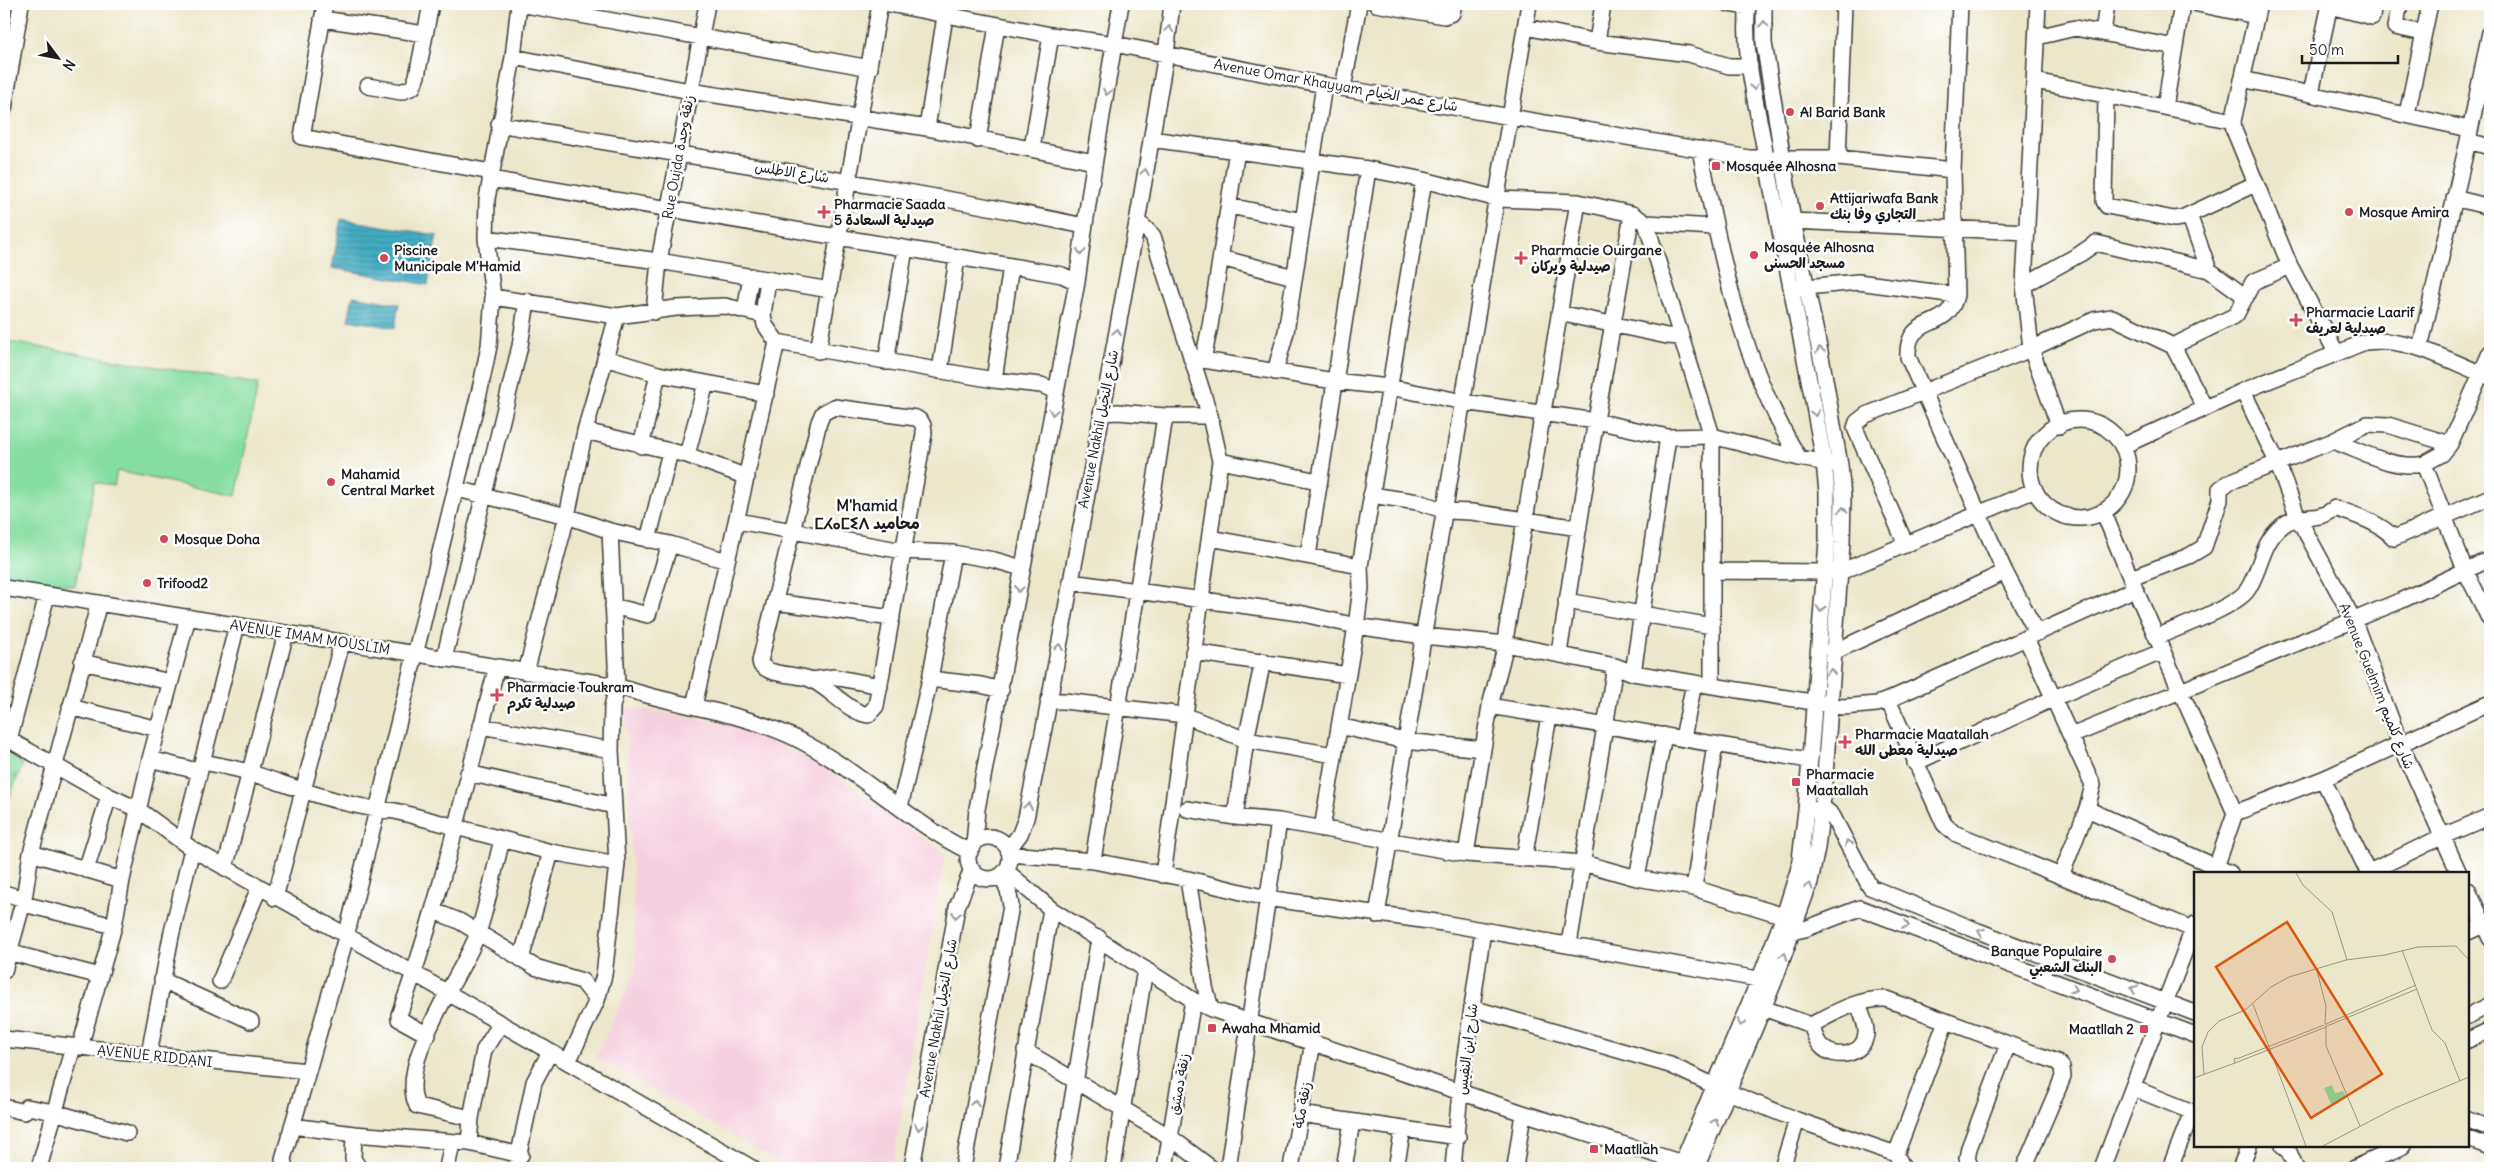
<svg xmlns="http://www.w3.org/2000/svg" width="2494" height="1172" viewBox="0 0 2494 1172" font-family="Delius,'Playpen Sans Arabic','Noto Sans Tifinagh',sans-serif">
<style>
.built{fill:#f4cfde}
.cemetery{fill:url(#cemetery-stones);stroke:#507c5e}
.park{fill:#85dda1;stroke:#507c5e}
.water{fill:url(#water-rules);stroke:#2f646f}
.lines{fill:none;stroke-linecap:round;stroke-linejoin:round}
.minor-casing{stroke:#3b3a36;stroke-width:18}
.minor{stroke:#fff;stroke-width:15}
.oneway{stroke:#999}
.poi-dot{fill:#d1495b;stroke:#fff;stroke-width:2}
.labels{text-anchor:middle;stroke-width:5;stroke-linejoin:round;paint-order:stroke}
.street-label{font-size:14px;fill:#1c1c1c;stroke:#fff}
.poi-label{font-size:14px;font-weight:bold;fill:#1c1c1c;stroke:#fff;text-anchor:start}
.quarter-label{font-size:16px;font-weight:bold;fill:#1c1c1c;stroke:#fff}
.inset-road{fill:none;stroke:#999584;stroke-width:1}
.view{fill:#de560d;fill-opacity:0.15;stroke:#de560d;stroke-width:2.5}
.inset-edge{fill:none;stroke:#1c1c1c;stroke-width:2.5}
</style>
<defs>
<pattern id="cemetery-stones" width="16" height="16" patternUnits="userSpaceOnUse" patternTransform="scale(1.25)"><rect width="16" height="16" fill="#85dda1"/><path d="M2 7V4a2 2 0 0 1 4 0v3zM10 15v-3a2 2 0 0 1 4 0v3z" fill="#72bd8a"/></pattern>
<pattern id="water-rules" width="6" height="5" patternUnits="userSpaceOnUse" patternTransform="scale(1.25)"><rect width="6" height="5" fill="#42acc2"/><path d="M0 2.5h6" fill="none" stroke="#368b9d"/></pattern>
</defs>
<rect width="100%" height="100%" fill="#fff"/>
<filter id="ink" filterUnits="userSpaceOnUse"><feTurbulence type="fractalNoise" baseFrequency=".02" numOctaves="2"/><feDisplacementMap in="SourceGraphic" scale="10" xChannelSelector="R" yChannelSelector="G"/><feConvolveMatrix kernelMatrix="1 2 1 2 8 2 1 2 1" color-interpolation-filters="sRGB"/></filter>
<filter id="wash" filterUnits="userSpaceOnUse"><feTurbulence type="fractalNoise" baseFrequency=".0096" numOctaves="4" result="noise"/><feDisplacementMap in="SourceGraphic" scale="20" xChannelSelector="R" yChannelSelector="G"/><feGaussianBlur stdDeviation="1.12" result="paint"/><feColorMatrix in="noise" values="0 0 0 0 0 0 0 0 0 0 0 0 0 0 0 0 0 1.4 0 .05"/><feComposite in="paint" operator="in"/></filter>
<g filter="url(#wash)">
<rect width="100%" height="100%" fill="#ece6ca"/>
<!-- built -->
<path class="built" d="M 626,707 L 740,726 L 827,769 L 945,854 L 892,1168 L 789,1168 L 596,1057 L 636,968 Z"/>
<!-- cemetery -->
<path class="cemetery" d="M 4,753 L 23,764 L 4,810 Z"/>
<!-- park -->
<path class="park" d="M 4,341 L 258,384 L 236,496 L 117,471 L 114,486 L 95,482 L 75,586 L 4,575 Z"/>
<!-- water -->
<path class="water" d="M 341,219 L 437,235 L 428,285 L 332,268 Z
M 353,296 L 399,304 L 395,328 L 348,320 Z"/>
</g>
<g filter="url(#ink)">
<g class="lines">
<defs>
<path id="minor" d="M 325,4 L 302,137 L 491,172
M 520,4 L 870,68
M 889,4 L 1051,35 L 1114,44 L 1324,85 L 1749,158 L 1838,158 L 1953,170
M 1376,4 L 1444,16 L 1452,13 L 1454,4
M 1729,4 L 1748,7
M 1960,4 L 1953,170 L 1956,295 C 1948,334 1906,312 1908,357 L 2005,572 L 2037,633
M 2038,4 L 2024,285 L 2031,349 L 2059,426
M 2198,4 L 2256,16
M 2259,4 L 2233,121 L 2234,130 L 2290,266 L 2336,352
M 2400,4 L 2395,27 L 2423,33
M 2330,6 L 2372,17 L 2374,4
M 322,19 L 425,34
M 1526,27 L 1597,42 L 1689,54 L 1729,66 L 1750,66
M 2103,33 L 2107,4
M 2037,37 L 2075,28 L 2175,47
M 1597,42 L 1603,4
M 513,57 L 690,91 L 927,128 L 1094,162
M 2242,79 L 2469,129
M 2035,81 L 2233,121
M 368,86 L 401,92 L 413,87 L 417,76 L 431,4
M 1343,88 L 1359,4
M 2311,93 L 2330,4
M 2106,96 L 2104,201 L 2107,206 L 2174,219 L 2182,218 L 2255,184
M 2165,107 L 2182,4
M 4,109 L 21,4
M 2407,114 L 2430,4
M 499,124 C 695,158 890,185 1084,226
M 927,128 L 947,4
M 1151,139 L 1368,169 L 1424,180 L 1498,199 L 1578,202 L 1632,214 L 1646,223 L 1714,227
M 978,140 L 997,25
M 2468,141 L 2490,147
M 1032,148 L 1051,35
M 1700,149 C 1720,255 1742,365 1799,458
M 1838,158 L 1844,4
M 490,179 L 1011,266 L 1062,275 L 1077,282
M 2454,198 L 2490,207
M 1229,206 L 1303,221
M 2189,215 L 2209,270
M 1646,223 L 1712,436 L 1712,686
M 1784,224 L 1793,221 L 2027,232
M 1136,228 L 1143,226 L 1153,236 L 1210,416 L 1220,461 L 1163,875
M 486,238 L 659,261 L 830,290
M 1221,258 L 1294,277
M 2024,285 L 2080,254 L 2096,243 L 2209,270 L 2246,297
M 1796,288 L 1858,282 L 1956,295
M 493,297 L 617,316 L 676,308 L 725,306 L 763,315 L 765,325 L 777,342 L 994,380 L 1041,385 L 1056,391
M 745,311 L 751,276
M 654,312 L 659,261 L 707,4
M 1559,313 L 1667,336 L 1680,337
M 763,315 L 768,279
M 2173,346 L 2236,315 L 2253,282 L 2290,266
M 2420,348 L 2468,141 L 2490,32
M 818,351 L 880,4
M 605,358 L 658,374 L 766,394
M 1191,358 L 1334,381 L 1389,387 L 1464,402 L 1596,421 L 1668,437 L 1712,436 L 1799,458 L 1833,464
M 1203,360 L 1210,326 L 1237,150
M 886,362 L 905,249
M 940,371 L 957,258
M 1275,372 L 1286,332 L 1324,85
M 994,380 L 1011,266
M 2243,391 L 2277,462 L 2298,518 L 2353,619 L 2400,743 L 2459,873
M 834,407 L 916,418 C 923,422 924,426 924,434 L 876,706 L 868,715 C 847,711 831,689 812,680 C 797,673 773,677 761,665 L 760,661 L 819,422 L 823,413 Z
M 1101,413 L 1118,412 L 1165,416 L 1210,416
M2030 469a49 49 0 1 1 98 0a49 49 0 1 1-98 0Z
M 585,431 L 687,455 L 747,477
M 2333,441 C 2361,451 2394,470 2424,464
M 2450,444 L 2442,454 L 2424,464 L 2465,570 L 2490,620
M 641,446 L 658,374
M 2123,446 L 2243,391 L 2365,342 C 2409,336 2450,362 2490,377
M 687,455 L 706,383
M 1220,461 L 1318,481
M 457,489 L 567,516 L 610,531 L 670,544 L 727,561
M 1371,495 L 1418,502 L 1446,511 L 1472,512 L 1579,528
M 2103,511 L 2135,589 L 2235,813 L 2214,873
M 737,521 L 903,551 L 953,553 L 994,560 L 1022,568
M 1210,538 L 1360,566
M 648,540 L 670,452
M 1906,545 L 1855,428 L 1857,422 L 1866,415 L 2031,349 L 2094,320 L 2112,317 L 2173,346 L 2205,408
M 1308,556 L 1368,169
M 1714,571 L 1823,572 L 1845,570 L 2035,490
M 2131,578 L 2189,556 L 2204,547 L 2220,500 L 2220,489 L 2229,482 L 2333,441 L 2367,424 L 2388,425 L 2450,444 L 2490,353
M 1070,582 L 1299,613 L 1356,626 L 1423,636 L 1506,644 L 1615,666 L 1633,673 L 1843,707 L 1877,704 L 1888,700 L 2135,589
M 4,588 L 617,686 C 677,707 737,710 795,738 C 858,769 907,821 970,852
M 1566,601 L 1712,626
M 775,602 L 892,618
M 613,606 L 648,615 L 670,544
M 2157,637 C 2178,627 2237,607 2248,589 C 2262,567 2261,543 2282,526 C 2300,511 2316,524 2335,508 C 2355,515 2379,522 2394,538 L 2490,497
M 2026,638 L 2093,785 L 2087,809 L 2061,876
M 1832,650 L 1838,650 L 2005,572
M 1193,652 L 1348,675
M 1559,653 L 1590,455 L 1632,214
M 444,659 L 520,346 L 527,301
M 82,662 L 170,682
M 526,672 L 567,516 L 585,431 L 617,316
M 1633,673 L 1668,437
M 930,679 L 981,685 L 1001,690
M 812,680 L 834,677 L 880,686
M 1888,700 L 1944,824 L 1954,833 L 2195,930
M 1048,701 L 1064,701 L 1184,715 L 1246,740 L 1334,755
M 694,706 L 777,342
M 1490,706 L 1808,760
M 70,707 L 158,729
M 481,726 L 611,750
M 1339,726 L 1405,741 L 1483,749
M 2071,736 L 2400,601 L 2490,559
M 4,737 L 109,796 L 139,810 L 192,849 L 415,974 L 752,1168
M 1683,738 L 1694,683
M 9,740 L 47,595
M 150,759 L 197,771 L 203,762 C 219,765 235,768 251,773 C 298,788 346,808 395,811 L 551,852 L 617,864
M 1915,763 L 2052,699 L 2163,651
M 468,773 L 614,806
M 2323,779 L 2368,872
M 900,807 L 930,679 L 953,553
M 1187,809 L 1235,817 L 1279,821 L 1466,854 L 1583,863 L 1637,878 L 1694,888 L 1784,916
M 2087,809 L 2230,873
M 1813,810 L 1826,810 L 1832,815 L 1870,887 L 1978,931 L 2195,1013
M 2235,813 L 2323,779 L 2490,703
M 1235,817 L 1246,740 L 1263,661
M 1322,829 L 1356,626 L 1361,588 L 1360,566 L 1424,180
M968 858a21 21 0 1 1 42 0a21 21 0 1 1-42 0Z
M 182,841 L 237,625
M 974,845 L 977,809 L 1077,282 C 1089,189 1105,96 1121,4
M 1008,850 L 1020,834 L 1026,818 L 1045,723 L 1136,228 L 1166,54 L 1172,4
M 31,853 L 122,880
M 1010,854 L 1093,861 L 1188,879 L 1266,898 L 1443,923 L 1769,981
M 1466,854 L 1490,706 L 1506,644 L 1506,634 L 1578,202
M 1524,859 L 1549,716
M 1093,861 C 1116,713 1143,565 1165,416
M 225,868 L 286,633
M 86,870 L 109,796
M 1006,871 L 1051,909 L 1193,1000 L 1211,1009 L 1523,1113 L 1692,1166
M 2367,873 L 2441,837 L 2490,816
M 1637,878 L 1664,735
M 1188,879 L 1205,987 L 1211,1009
M 1694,888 L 1715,744
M 2468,890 L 2490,938
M 4,893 L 24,899
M 275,898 L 342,642
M 23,904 L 114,926
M 434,911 L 459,921 L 535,967 L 582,981 L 597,1000
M 1377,915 L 1529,4
M 2468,932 L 2490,922
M 1787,933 L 1805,929 L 1860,908 L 2195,1035
M 1569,944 L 1615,666
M 8,952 L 100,976
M 521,959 L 551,852
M 4,971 L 24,899 L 31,853 L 99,603
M 162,980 L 251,1021
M 220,981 L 259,888
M 1472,1008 L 1670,1065 L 1728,1092 L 1797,1120 L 1896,1154
M 1763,1008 L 1811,1025 C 1834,1013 1859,998 1886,999 L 2057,1062 L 2062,1067 L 2063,1077 L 2024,1168
M 2468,1016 L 2490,1005
M 1811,1025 C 1814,1032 1816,1041 1821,1046 C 1835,1061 1864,1055 1866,1034 C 1867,1024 1861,1013 1858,1004
M 428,1035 L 399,1019 L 399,1015 C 441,902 465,783 497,667
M 4,1039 L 307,1071
M 2468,1040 L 2490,1030
M 80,1047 L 114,926 L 122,880 L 150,759 L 188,617
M 1025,1051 L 1170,1137 L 1211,1168
M 149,1054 L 171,936 L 192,849
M 568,1062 L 597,1000 L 604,975 L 617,864 L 611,750 L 612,707 L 617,686 L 610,531
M 2133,1088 L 2195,1113
M 4,1107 L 24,1112 L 27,1107 L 54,1112 L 127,1133
M 1300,1114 L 1458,1137
M 471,1118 L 484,1050 L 501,1023
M 2468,1120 L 2490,1128
M 292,1126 L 354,1134 L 469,1143 L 521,1155
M 354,1134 L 353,1159 L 359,1168
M 2468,1139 L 2490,1147
M 469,1143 L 471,1118 L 417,1106 C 396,1061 463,975 478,933 C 488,903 494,870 502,840
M 2283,1146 L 2289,1152 L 2296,1168
M 39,1168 L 73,1047
M 285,1168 L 283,1159 L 346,937 L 481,385 L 489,346 L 493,297 L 486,238 L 487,199 L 513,57 L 519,4
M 447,1168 L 452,1143
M 516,1168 L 534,1082 L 550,1052
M 912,1168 L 957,907 L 972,869
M 963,1168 L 1011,906 L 1008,890 L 1001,875
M 1006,1168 L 1051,909
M 1061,1168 L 1099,938
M 1113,1168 L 1145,969
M 1165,1168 L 1193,1000
M 1228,1168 L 1279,821
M 1291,1168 L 1313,1042
M 1344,1168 L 1352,1122
M 1396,1168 L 1403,1129
M 1453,1168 L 1460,1092 L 1483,930
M 1515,1168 L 1523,1113
M 1680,1168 L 1760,978 L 1784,916 L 1799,868 L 1806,810 L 1827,541 L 1827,492 L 1824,462 C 1806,357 1783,252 1764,146 C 1756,100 1742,51 1748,4
M 1696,1168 L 1774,982 L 1810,882 L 1817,848 L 1824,789 L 1842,543 L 1843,497 L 1840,465 L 1822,362 L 1793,221 L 1764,43 L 1764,4
M 1782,1168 L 1797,1120
M 1903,1168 L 1896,1154 L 1946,1021
M 1971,1168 L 1967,1158 L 1969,1148 L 2008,1044
M 2102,1168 L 2195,924
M 2170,1168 L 2192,1112
M 2240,1168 L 2249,1146
M 2355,1168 L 2403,1146"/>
</defs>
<!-- minor casing -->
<use href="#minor" class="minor-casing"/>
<!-- minor -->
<use href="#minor" class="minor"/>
</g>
<!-- one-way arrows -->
<defs><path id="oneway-chevron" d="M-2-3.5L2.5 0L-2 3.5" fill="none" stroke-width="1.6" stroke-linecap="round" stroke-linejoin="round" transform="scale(1.25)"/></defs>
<g class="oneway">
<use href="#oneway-chevron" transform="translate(1764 24) rotate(-90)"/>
<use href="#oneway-chevron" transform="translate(1169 29) rotate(-83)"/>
<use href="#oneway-chevron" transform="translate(1754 87) rotate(80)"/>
<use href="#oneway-chevron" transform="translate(1107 92) rotate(101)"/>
<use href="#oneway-chevron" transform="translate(1145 172) rotate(-80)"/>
<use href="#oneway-chevron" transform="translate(1081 252) rotate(97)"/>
<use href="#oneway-chevron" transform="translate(1117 332) rotate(-80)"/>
<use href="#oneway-chevron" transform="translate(1820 350) rotate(-102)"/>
<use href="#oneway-chevron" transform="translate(1053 412) rotate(100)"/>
<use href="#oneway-chevron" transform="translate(1815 413) rotate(79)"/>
<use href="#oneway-chevron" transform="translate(1843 510) rotate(-88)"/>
<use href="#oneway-chevron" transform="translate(1019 589) rotate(100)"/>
<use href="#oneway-chevron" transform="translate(1821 609) rotate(94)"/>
<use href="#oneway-chevron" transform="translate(1059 647) rotate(-80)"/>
<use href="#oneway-chevron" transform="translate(1831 672) rotate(-86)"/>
<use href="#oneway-chevron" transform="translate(1028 806) rotate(-79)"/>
<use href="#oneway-chevron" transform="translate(1848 843) rotate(-114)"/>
<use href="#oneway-chevron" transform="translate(1809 886) rotate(-74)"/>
<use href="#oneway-chevron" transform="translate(956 915) rotate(100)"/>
<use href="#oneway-chevron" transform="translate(1906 925) rotate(20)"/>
<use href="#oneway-chevron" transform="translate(1981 932) rotate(-159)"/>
<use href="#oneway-chevron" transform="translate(1784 956) rotate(-69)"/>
<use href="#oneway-chevron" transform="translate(2074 989) rotate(21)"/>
<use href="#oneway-chevron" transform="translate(2134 989) rotate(-159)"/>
<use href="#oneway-chevron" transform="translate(1741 1023) rotate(113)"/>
<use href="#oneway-chevron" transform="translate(975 1103) rotate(-80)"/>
<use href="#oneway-chevron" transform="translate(1715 1122) rotate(-67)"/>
<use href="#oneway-chevron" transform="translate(919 1127) rotate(100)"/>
</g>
</g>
<!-- markers -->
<g class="poi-dot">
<circle cx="1790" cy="112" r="5"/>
<rect x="1711" y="161" width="10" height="10" rx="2.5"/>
<circle cx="1820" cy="206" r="5"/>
<path d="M821.5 204.5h5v5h5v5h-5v5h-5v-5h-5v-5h5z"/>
<circle cx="2349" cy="212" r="5"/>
<circle cx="1754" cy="255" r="5"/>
<circle cx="384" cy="258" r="5"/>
<path d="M1518.5 250.5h5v5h5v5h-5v5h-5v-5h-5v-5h5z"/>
<path d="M2293.5 312.5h5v5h5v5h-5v5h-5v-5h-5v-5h5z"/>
<circle cx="331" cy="482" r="5"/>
<circle cx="164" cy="539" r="5"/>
<circle cx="147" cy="583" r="5"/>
<path d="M494.5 687.5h5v5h5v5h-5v5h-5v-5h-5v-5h5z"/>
<path d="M1842.5 734.5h5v5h5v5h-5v5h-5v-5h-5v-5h5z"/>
<rect x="1791" y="777" width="10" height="10" rx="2.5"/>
<circle cx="2112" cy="959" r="5"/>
<rect x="1207" y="1023" width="10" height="10" rx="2.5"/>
<rect x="2139" y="1024" width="10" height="10" rx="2.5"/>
<rect x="1589" y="1144" width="10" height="10" rx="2.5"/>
</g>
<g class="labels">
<!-- street labels -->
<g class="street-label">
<text transform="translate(1336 85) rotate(10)" y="5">Avenue Omar Khayyam شارع عمر الخيام</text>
<text transform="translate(678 157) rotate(-80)" y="5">Rue Oujda زنقة وجدة</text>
<text transform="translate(792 172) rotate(9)" y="5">شارع الاطلس</text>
<text transform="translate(1098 429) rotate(-79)" y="5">Avenue Nakhil شارع النخيل</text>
<text transform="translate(310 637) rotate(9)" y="5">AVENUE IMAM MOUSLIM</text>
<text transform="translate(2377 686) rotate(68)" y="5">Avenue Guelmim شارع كلميم</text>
<text transform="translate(938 1018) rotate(-80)" y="5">Avenue Nakhil شارع النخيل</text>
<text transform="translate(1467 1049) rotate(-83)" y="5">شارح ابن النفيس</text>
<text transform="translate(155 1056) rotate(6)" y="5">AVENUE RIDDANI</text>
<text transform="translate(1179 1084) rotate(-80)" y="5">زنقة دمشق</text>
<text transform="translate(1302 1105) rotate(-80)" y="5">زنقة مكة</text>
</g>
<!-- poi labels -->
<g class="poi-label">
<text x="1800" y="117">Al Barid Bank</text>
<text x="1726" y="171">Mosquée Alhosna</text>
<text x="1830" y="203">Attijariwafa Bank<tspan x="1830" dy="16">التجاري وفا بنك</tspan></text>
<text x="834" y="209">Pharmacie Saada<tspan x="834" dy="16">5 صيدلية السعادة</tspan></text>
<text x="2359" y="217">Mosque Amira</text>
<text x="1764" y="252">Mosquée Alhosna<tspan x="1764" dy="16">مسجد الحسنى</tspan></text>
<text x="394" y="255">Piscine<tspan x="394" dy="16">Municipale M'Hamid</tspan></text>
<text x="1531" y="255">Pharmacie Ouirgane<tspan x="1531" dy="16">صيدلية ويركان</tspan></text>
<text x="2306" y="317">Pharmacie Laarif<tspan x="2306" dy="16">صيدلية لعريف</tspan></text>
<text x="341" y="479">Mahamid<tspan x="341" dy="16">Central Market</tspan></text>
<text x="174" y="544">Mosque Doha</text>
<text x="157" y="588">Trifood2</text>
<text x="507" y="692">Pharmacie Toukram<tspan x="507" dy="16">صيدلية تكرم</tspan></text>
<text x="1855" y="739">Pharmacie Maatallah<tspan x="1855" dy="16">صيدلية معطى الله</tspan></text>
<text x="1806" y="779">Pharmacie<tspan x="1806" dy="16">Maatallah</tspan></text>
<text x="2102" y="956" text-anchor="end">Banque Populaire<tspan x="2102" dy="16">البنك الشعبي</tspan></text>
<text x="1222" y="1033">Awaha Mhamid</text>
<text x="2134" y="1034" text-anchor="end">Maatllah 2</text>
<text x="1604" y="1154">Maatllah</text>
</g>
<!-- quarter labels -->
<g class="quarter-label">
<text x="867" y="511">M'hamid<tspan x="867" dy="18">ⵎⵃⴰⵎⵉⴷ محاميد</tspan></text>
</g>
</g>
<!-- overview -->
<g transform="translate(2194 872)">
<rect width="275" height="275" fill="#ece6ca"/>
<path d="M 138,213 L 141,221 L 149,219 L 152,226 L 138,234 L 130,216 Z" fill="#85dda1"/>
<path class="inset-road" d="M 102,1 L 109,13 L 138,40 L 153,88M 208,78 L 238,158 L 251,171 L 266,209M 152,88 L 191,83 L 224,75 L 262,74 L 275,88M 123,99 L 132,134 L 131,152M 59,132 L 112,274M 132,152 L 132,174 L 166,254M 132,152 L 222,113M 133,154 L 223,117M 45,186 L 40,187 L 41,191 L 132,155M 45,186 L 130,153M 10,202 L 8,175 L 14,160 L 25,149 L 51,138 L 77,115 L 95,105 L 152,88M 0,206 L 41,191M 129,274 L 201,236 L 275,205"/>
<path class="view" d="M 93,50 L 188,202 L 117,246 L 22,95 Z"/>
<rect width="275" height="275" class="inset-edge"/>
</g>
<!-- margin -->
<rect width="2494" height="1172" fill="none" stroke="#fff" stroke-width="20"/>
<!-- north arrow -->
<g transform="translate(58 58) rotate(122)" stroke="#ffffff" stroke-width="4" paint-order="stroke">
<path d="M0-4L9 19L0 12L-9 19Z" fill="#1c1c1c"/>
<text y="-8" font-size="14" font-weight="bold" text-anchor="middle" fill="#1c1c1c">N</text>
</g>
<!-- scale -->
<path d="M2302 55v8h96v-8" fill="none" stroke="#1c1c1c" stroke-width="2.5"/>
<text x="2309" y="55" font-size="15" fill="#1c1c1c" stroke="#ffffff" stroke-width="4" paint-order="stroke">50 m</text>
</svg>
